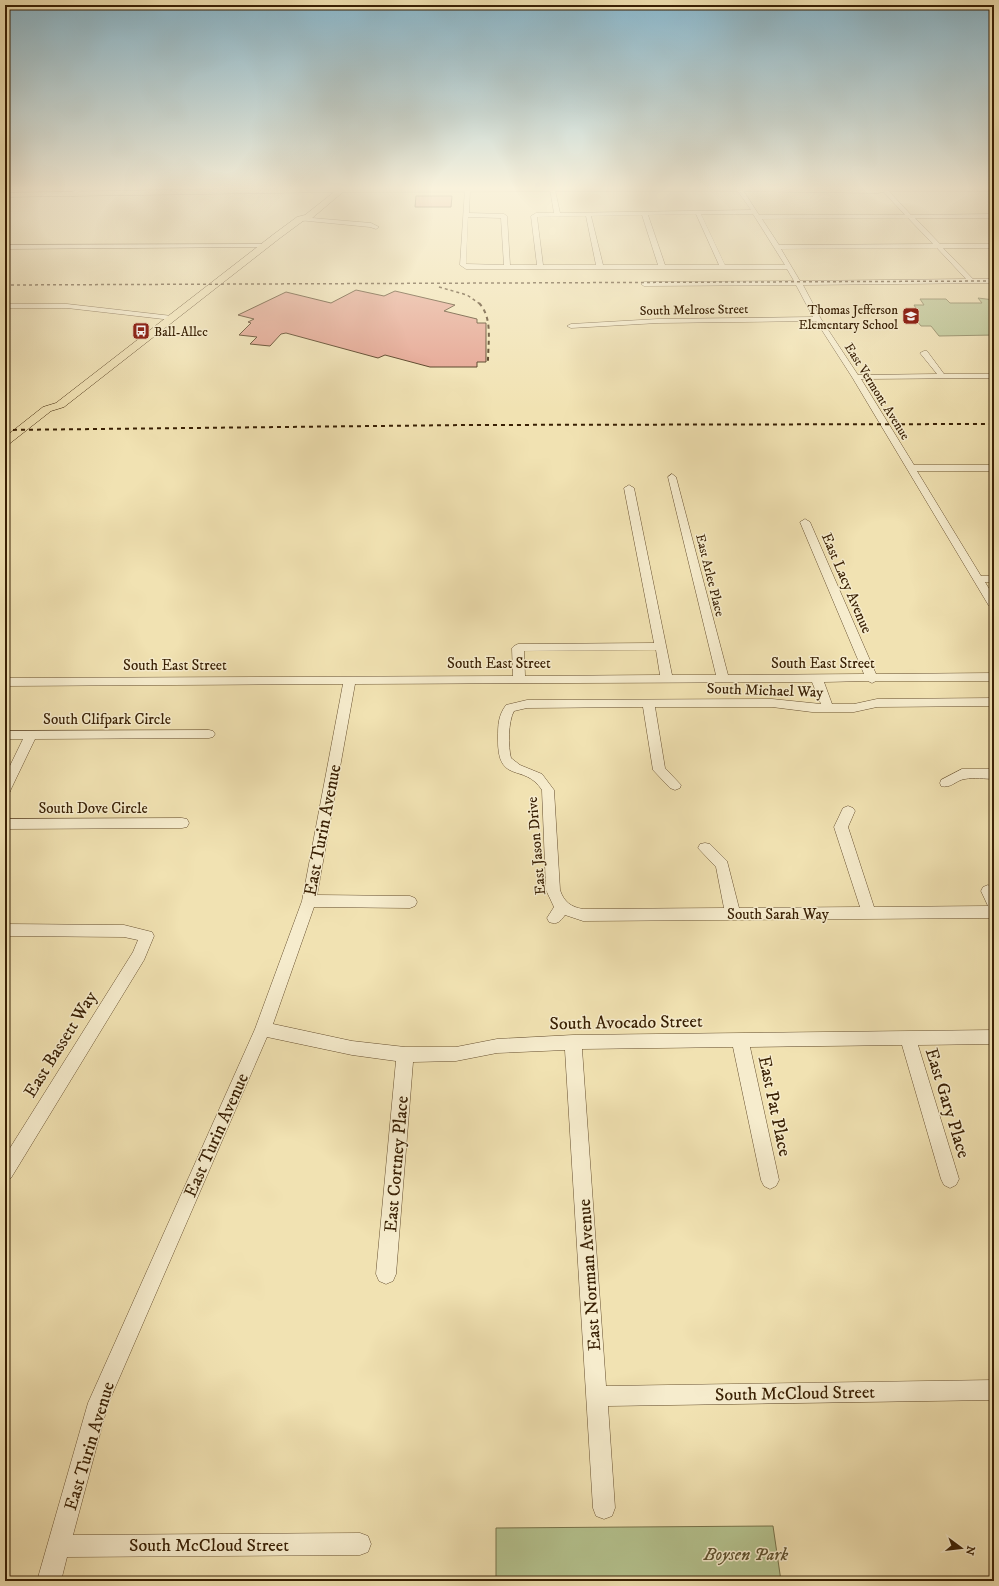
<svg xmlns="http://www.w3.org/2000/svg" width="999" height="1586" viewBox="0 0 999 1586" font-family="'IM FELL DW Pica',serif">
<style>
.green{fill:#b5c490;stroke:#77724a}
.building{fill:#e39c8b;stroke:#392004}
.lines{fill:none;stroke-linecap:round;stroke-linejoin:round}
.minor-casing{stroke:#675030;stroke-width:1}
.major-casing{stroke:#392004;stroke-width:1}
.minor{fill:#f6eccd;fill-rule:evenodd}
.major{fill:#f1e2b2;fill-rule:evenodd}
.rail-far1{stroke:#392004;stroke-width:1.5;stroke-dasharray:3 3;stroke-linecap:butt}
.rail{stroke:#392004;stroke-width:2;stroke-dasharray:4 4;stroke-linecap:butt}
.labels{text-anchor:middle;stroke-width:3;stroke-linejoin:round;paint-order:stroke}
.far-street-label{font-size:13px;fill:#392004;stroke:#f6eccd}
.far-poi-label{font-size:13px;fill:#392004;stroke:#f6eccd;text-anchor:end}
.street-label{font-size:15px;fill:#392004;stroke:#f6eccd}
.near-street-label{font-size:18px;fill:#392004;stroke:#f6eccd}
.near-park-label{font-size:18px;font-style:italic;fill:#5e512e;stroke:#f6eccd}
</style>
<rect width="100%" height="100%" fill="#f1e2b2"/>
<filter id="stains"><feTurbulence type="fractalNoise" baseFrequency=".005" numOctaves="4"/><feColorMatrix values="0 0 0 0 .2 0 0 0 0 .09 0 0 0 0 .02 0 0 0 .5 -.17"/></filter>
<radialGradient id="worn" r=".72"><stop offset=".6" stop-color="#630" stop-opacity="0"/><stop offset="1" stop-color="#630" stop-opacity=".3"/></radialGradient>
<!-- green -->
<path class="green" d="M 978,298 L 994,300 L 994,335 L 939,336 L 931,326 L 921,326 L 908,310 L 917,310 L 914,305 L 924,305 L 920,299 L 946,299 L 950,303 L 982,303 Z
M 773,1526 L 781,1581 L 496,1581 L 496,1528 Z"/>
<!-- building -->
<path class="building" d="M 416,196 L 452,196 L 451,207 L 415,207 Z
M 356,290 L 384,296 L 395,291 L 455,305 L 444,311 L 477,319 L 477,323 L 486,323 L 486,362 L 477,362 L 477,367 L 430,367 L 385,355 L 378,358 L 286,333 L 281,334 L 270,346 L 250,344 L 257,337 L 239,335 L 251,323 L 248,322 L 254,319 L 238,315 L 286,292 L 331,303 Z"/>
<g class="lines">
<defs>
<path id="minor" d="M 79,187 L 85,187 L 75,196 L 71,196 L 71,194 Z
M 735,187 L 741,187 L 759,215 L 905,215 L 879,187 L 885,187 L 911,215 L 994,214 L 994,218 L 915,218 L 940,244 L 994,244 L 994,248 L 943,248 L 973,279 L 994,279 L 994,283 L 803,285 L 821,319 L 858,375 L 937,374 L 920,353 L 924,351 L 927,351 L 944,374 L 994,374 L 994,378 L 861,379 L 914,465 L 994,465 L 994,471 L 917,471 L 981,576 L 994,576 L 994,582 L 985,582 L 994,597 L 994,609 L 989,606 L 852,377 L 816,321 L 658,323 L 571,328 L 567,326 L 571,324 L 658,319 L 813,317 L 796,285 L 644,286 L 641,284 L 644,282 L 794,281 L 787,269 L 466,269 L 460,265 L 465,189 L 470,190 L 469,213 L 504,214 L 507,216 L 510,265 L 537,265 L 531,216 L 536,213 L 554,213 L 550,189 L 555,190 L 560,213 L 751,210 ZM 696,214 L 719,265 L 665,265 L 648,215 ZM 701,214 L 753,214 L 785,265 L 725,265 ZM 642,215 L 658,265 L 603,265 L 591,216 ZM 586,216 L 596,265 L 543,265 L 537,217 ZM 468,217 L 501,218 L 504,265 L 466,264 ZM 908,218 L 933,244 L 779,245 L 762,219 ZM 937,248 L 966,279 L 800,281 L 781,249 Z
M 300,217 L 371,223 L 379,227 L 376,229 L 370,227 L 298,220 L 298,218 Z
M 263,244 L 265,245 L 265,247 L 5,249 L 5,245 Z
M 5,304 L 67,304 L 172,316 L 175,318 L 172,320 L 67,308 L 5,308 Z
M 672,474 L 676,477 L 728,675 L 864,674 L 800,522 L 805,519 L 810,522 L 876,674 L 994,673 L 994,681 L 876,681 L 872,683 L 868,681 L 824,682 L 832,704 L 854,704 L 877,699 L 994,698 L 994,706 L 877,707 L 854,712 L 812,712 L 772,707 L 655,707 L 665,768 L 681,785 L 680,788 L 675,790 L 670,788 L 653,770 L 643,707 L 527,708 L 514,711 C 508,722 508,746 511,758 L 520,765 L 542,774 L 554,790 L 560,890 C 564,902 571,907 583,909 L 724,908 L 716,867 L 698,848 L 700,844 L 705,843 L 710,844 L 727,861 L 739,908 L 860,907 L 834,827 L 843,808 L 848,806 L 853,808 L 855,811 L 848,827 L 874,907 L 988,906 L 981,891 L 983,887 L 988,885 L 994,889 L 994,918 L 583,921 L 565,915 C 560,922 557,925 549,922 L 547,918 L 554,907 L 546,890 L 542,790 C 524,762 497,786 498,738 C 498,725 498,716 506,705 L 527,700 L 772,699 L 821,704 L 812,682 L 355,684 L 317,895 L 410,896 L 415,898 L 417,902 L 415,906 L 410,908 L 314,907 L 273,1024 L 352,1041 L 405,1047 L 456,1047 L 497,1039 L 573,1035 L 994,1030 L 994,1044 L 918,1045 L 959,1179 L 956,1185 L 950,1188 L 944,1185 L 941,1179 L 902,1045 L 750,1047 L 779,1180 L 776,1186 L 770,1189 L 764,1186 L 761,1180 L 733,1047 L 582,1049 L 606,1386 L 994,1380 L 994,1400 L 608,1406 L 615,1508 L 612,1516 L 604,1519 L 596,1516 L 593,1508 L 565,1050 L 497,1053 L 456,1061 L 413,1062 L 396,1274 L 393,1281 L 386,1284 L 379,1281 L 376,1274 L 396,1061 L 352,1055 L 267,1037 L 108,1404 L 73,1535 L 360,1533 L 368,1536 L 371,1544 L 368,1552 L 360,1555 L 67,1557 L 61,1581 L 37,1581 L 88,1403 L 255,1029 L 302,901 L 343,684 L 5,686 L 5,678 L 513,676 L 512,648 L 514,646 L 518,644 L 654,643 L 624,488 L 629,485 L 634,488 L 672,675 L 716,675 L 668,477 ZM 656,650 L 660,675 L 525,676 L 524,651 Z
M 209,730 L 213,731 L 215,734 L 213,737 L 209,738 L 35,739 L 11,789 L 10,792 L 5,794 L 5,776 L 23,739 L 5,739 L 5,731 Z
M 962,769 L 994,769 L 994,779 C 985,779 974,777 965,779 C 956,780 951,789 941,786 L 940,783 L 941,780 Z
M 182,818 L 187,819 L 189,823 L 187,827 L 182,828 L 5,829 L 5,819 Z
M 5,924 L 124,925 L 152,932 L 154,936 L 144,960 L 11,1178 L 5,1181 L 5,1156 L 133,952 L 138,940 L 124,937 L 5,936 Z"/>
<path id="major" d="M 341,187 L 747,187 L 869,189 L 871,187 L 994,187 L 994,191 L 887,191 L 878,193 L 729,191 L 343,192 L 311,219 L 303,221 L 280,238 L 64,407 L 51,411 L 9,444 L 5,445 L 5,437 L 43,407 L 56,403 L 274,234 L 297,217 L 305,215 L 334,192 L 5,197 L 5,193 Z"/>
</defs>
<!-- minor casing -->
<use href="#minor" class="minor-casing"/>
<!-- major casing -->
<use href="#major" class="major-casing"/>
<!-- minor -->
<use href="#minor" class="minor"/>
<!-- major -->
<use href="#major" class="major"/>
<!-- rail-far1 -->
<path class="rail-far1" d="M 5,285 L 994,281
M 439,287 L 467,295 L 480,304"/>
<!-- rail -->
<path class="rail" d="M 479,303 C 493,318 488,342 488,361
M 5,430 L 467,425 L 994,424"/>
</g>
<!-- sky -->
<linearGradient id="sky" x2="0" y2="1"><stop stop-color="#89b8ce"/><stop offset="0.46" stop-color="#f9f2dc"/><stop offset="1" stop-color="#f9f2dc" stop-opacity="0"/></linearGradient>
<rect width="999" height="409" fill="url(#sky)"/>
<!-- icons -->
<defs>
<symbol id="school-square" viewBox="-11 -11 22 22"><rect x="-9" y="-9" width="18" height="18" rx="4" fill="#8f2418" stroke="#f6eccd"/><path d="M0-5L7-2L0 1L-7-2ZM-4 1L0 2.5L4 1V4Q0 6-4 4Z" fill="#fff"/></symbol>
<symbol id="bus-square" viewBox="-11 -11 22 22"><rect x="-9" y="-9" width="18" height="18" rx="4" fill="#8f2418" stroke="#f6eccd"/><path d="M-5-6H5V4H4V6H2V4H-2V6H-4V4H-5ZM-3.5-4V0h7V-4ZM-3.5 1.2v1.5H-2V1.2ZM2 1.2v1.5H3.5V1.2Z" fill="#fff"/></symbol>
</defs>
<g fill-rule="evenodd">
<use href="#school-square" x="901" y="306" width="20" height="20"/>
<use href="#bus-square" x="131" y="321" width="20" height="20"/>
</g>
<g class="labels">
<!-- far-street labels -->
<g class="far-street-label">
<text transform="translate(694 309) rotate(-1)" y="5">South Melrose Street</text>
<text transform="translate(878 391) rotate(58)" y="5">East Vermont Avenue</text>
<text transform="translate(711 575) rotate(76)" y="5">East Arlee Place</text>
</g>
<!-- far-poi labels -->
<g class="far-poi-label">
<text x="898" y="314">Thomas Jefferson<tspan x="898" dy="15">Elementary School</tspan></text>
<text x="154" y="336" text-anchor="start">Ball-Allec</text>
</g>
<!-- street labels -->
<g class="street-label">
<text transform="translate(847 583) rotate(67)" y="5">East Lacy Avenue</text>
<text x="499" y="668">South East Street</text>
<text x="823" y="668">South East Street</text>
<text x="175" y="670">South East Street</text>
<text transform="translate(765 690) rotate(2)" y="5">South Michael Way</text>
<text x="107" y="724">South Clifpark Circle</text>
<text x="93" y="813">South Dove Circle</text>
<text transform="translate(536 846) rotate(-95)" y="5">East Jason Drive</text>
<text x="778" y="919">South Sarah Way</text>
</g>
<!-- near-street labels -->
<g class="near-street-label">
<text transform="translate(322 830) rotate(-79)" y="6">East Turin Avenue</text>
<text transform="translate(626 1022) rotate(-1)" y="6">South Avocado Street</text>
<text transform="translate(60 1044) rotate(-58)" y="6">East Bassett Way</text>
<text transform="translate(948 1103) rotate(73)" y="6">East Gary Place</text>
<text transform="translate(775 1106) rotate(78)" y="6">East Pat Place</text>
<text transform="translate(216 1135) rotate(-66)" y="6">East Turin Avenue</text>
<text transform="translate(396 1164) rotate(-85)" y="6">East Cortney Place</text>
<text transform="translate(589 1275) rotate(-94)" y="6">East Norman Avenue</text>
<text transform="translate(795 1393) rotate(-1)" y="6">South McCloud Street</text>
<text transform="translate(89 1446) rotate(-73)" y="6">East Turin Avenue</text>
<text x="209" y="1551">South McCloud Street</text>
</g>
<!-- near-park labels -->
<g class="near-park-label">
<text x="746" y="1560">Boysen Park</text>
</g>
</g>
<!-- margin -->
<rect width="999" height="1586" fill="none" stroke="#f1e2b2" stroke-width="20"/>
<rect x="6" y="6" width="987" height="1574" fill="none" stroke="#392004" stroke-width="2"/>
<rect x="10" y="10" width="979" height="1566" fill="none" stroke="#392004"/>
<!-- north arrow -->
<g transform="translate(961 1548) rotate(105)" stroke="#f6eccd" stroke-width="3" paint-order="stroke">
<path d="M0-3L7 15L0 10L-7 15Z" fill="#392004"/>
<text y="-6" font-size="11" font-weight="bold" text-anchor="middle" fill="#392004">N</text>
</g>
<rect width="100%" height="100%" filter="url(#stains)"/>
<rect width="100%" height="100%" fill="url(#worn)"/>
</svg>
